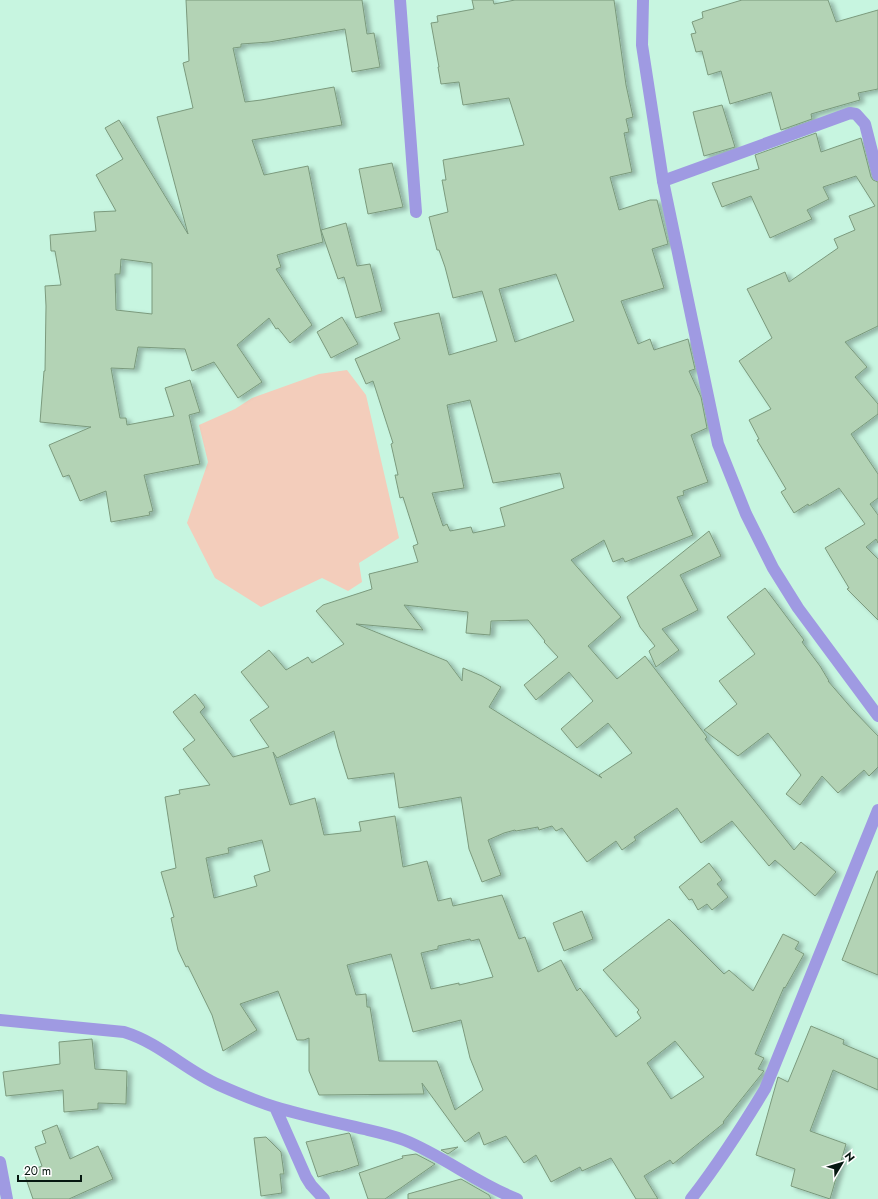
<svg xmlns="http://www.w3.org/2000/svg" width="878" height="1199" viewBox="0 0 878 1199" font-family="Jost,sans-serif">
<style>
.green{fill:#f3cdbb}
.building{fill:#b3d3b5;stroke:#7b9a7d;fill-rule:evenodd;filter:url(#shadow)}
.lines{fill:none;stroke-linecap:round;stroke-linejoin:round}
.minor{stroke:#9f9ae2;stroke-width:12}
.tertiary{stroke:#9f9ae2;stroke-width:12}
</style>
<defs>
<filter id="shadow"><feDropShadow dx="4.5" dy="2.5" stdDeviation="2" flood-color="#0004"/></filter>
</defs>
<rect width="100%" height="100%" fill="#c7f5e0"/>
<!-- green -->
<path class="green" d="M 347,370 L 366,395 L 399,538 L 359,563 L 362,582 L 348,591 L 322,578 L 261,607 L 215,578 L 187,523 L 208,462 L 199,425 L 235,409 L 252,398 L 319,374 Z"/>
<!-- building -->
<path class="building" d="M 186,0 L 362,0 L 367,34 L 374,33 L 380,67 L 352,72 L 345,29 L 269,42 L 241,44 L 241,47 L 233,48 L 245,102 L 261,100 L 334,87 L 342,125 L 252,140 L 264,175 L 308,166 L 323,242 L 277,255 L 281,267 L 276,269 L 312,325 L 290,343 L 278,328 L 276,329 L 269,318 L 237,345 L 262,382 L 238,398 L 214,362 L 192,371 L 185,349 L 138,347 L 134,369 L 111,368 L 120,418 L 126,418 L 127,425 L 174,416 L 165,388 L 190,380 L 200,412 L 189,415 L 200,464 L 144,475 L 153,511 L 149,512 L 150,515 L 111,522 L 106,491 L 80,501 L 69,475 L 63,477 L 49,445 L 91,427 L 40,422 L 44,371 L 45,371 L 46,306 L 45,286 L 61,285 L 55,251 L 51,251 L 50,235 L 96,231 L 94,212 L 116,211 L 96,175 L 123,159 L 105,128 L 119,120 L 188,234 L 157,117 L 193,108 L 183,63 L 189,61 ZM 121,259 L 152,263 L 152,314 L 116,310 L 115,274 L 120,274 Z
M 472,0 L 493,0 L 494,4 L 515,0 L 614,0 L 626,85 L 633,117 L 626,119 L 629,132 L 624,133 L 632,172 L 610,177 L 619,210 L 650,200 L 657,200 L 668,244 L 652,249 L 664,288 L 621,301 L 638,344 L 650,339 L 654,350 L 688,339 L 695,369 L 689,371 L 701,397 L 707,428 L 691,435 L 708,482 L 683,491 L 684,495 L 677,497 L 693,535 L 625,562 L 623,558 L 613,562 L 604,540 L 571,560 L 621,617 L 588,646 L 617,679 L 645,656 L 707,737 L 705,739 L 794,850 L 801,842 L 836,872 L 815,896 L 775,860 L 769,866 L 732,821 L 701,843 L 677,808 L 634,837 L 636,840 L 622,850 L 616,841 L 587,862 L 562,828 L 556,831 L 552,826 L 539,830 L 538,827 L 516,831 L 515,830 L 504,833 L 488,840 L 501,875 L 482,882 L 469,849 L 461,797 L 399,808 L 394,773 L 348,779 L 338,747 L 334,731 L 277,758 L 273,752 L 290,805 L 315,798 L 324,835 L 361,831 L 359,822 L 395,816 L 403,867 L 427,861 L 438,901 L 451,898 L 453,906 L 502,895 L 519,939 L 525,937 L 538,972 L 561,960 L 577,991 L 580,988 L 616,1037 L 641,1018 L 637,1012 L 639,1010 L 603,970 L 669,919 L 724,974 L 729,970 L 753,991 L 783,934 L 799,942 L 795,949 L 804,954 L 785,988 L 784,987 L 755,1054 L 764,1058 L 758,1069 L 764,1071 L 723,1122 L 724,1123 L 673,1164 L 670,1160 L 644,1176 L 658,1199 L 636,1199 L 611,1158 L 582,1171 L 580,1167 L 551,1182 L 536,1155 L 524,1163 L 506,1136 L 484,1145 L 479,1132 L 465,1142 L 422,1083 L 424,1094 L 319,1095 L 309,1071 L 309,1038 L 304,1040 L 297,1040 L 278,991 L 240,1004 L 257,1030 L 223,1051 L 212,1015 L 188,966 L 186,967 L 178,950 L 171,918 L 174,917 L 161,872 L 176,868 L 165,797 L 180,794 L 179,790 L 210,785 L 183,749 L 195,740 L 173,712 L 195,694 L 205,707 L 200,712 L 233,757 L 269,747 L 250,720 L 269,707 L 241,672 L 269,650 L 286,670 L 308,657 L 312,663 L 344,644 L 316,611 L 323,605 L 372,589 L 369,574 L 418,562 L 413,546 L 418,544 L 403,497 L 400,498 L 395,475 L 398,475 L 391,444 L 393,443 L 373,381 L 366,384 L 355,359 L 400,339 L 394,323 L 439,313 L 449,355 L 497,341 L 482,291 L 453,298 L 445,267 L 439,250 L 437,250 L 429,217 L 448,212 L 442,180 L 446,180 L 443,160 L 524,145 L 509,98 L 463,105 L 459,82 L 441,84 L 438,67 L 439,67 L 431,23 L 438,22 L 437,16 L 474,9 ZM 556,274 L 574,321 L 515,342 L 499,289 ZM 470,400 L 493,483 L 560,473 L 564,488 L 500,508 L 505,526 L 473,533 L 471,527 L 450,531 L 447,524 L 443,526 L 432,493 L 464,488 L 447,405 ZM 404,605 L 468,612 L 466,633 L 490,635 L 491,621 L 528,620 L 545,641 L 544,642 L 558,657 L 524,685 L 536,700 L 569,672 L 593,701 L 561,729 L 577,748 L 608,723 L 632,753 L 599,775 L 602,778 L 489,707 L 501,687 L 482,676 L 463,668 L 462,681 L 447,661 L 356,624 L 423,630 ZM 262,840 L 270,871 L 254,876 L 257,886 L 214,898 L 206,858 L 229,853 L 228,848 ZM 470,939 L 471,941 L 479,939 L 493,977 L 459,985 L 459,983 L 431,989 L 421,953 L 438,949 L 438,946 ZM 391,954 L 413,1032 L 461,1020 L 470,1058 L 483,1090 L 455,1110 L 437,1061 L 379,1061 L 370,1007 L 367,1007 L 366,994 L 356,995 L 347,965 ZM 675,1041 L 704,1077 L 671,1099 L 647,1063 Z
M 742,0 L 828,0 L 836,22 L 878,10 L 878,89 L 858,93 L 860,100 L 811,114 L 812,119 L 781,130 L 771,92 L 730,104 L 721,71 L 708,75 L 702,51 L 696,52 L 691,34 L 696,33 L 692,22 L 703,18 L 702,12 Z
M 722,105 L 735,147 L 704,156 L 693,112 Z
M 816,133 L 821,152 L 861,138 L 871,177 L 873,180 L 878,182 L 878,326 L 845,342 L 867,367 L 855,377 L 878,404 L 878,414 L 851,434 L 878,474 L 878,498 L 870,504 L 878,515 L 878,543 L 876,539 L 866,547 L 878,559 L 878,620 L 847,589 L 849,588 L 825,548 L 865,524 L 839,488 L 809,506 L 808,504 L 794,513 L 781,492 L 786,489 L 757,440 L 759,439 L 749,420 L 771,409 L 739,361 L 772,338 L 747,289 L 785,272 L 789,282 L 838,248 L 834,239 L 855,230 L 849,216 L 875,206 L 856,176 L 823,187 L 829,199 L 807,210 L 812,219 L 770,238 L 751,196 L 722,207 L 712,183 L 759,169 L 755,155 Z
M 392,163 L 403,207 L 368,214 L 359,169 Z
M 346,223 L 357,266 L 370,264 L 382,311 L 356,318 L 344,277 L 338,279 L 321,230 Z
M 342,317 L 358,344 L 331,358 L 317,332 Z
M 709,531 L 721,556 L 680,575 L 698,610 L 662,629 L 679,650 L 656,667 L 649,651 L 655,646 L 640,627 L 627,597 Z
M 765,588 L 804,640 L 802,642 L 820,666 L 829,681 L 828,681 L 853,710 L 878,736 L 878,767 L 869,776 L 864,770 L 838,793 L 822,776 L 800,805 L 786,794 L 801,775 L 768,733 L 738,756 L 704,730 L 737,704 L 719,681 L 755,654 L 727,617 Z
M 709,863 L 722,880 L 717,884 L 728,897 L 712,910 L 707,904 L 698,910 L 692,899 L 689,900 L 679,887 Z
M 877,871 L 878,871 L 878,975 L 842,960 Z
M 582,911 L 593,939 L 564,951 L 553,923 Z
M 811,1026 L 844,1040 L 843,1044 L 878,1059 L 878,1090 L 833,1070 L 810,1131 L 846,1144 L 830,1199 L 791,1186 L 795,1169 L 756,1155 L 778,1077 L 788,1082 Z
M 92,1039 L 95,1069 L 127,1071 L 126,1104 L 98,1103 L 98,1109 L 64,1112 L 63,1090 L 6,1096 L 3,1072 L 60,1064 L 59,1042 Z
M 57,1125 L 70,1159 L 98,1146 L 113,1179 L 69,1199 L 33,1199 L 24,1173 L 42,1166 L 35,1147 L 46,1143 L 42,1131 Z
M 349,1133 L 350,1134 L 359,1165 L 338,1172 L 338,1171 L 318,1177 L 306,1142 Z
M 266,1137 L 281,1152 L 284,1174 L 280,1174 L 282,1193 L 261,1196 L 254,1138 Z
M 458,1147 L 448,1154 L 441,1150 Z
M 416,1154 L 435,1164 L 385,1199 L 368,1199 L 359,1173 L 403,1158 L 402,1156 Z
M 461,1179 L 489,1195 L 491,1199 L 408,1199 L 408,1194 Z"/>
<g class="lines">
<!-- minor -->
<path class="minor" d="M 400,0 L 416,212
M 663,181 L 850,113 L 856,114 L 865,124 L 878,175
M 0,1020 L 124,1032 C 160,1043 185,1070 219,1085 C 237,1093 256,1101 275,1107 C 304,1116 334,1122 364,1129 C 377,1132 391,1135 404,1140 C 444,1156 477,1184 517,1199
M 275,1107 L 306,1177 L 311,1185 L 324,1199
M 0,1162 L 7,1199
M 691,1199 C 718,1164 742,1127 765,1089 L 878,810"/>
<!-- tertiary -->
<path class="tertiary" d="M 643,0 L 642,45 L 663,181 L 718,444 L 746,514 L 773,568 L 798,608 L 878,716"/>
</g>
<!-- north arrow -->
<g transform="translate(842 1163) rotate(52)" stroke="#ffffff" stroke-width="3" paint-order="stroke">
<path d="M0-3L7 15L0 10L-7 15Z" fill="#061710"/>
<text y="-6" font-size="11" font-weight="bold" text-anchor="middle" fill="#061710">N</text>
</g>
<!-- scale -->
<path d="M18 1175v6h63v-6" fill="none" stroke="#061710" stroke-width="2"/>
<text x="24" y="1175" font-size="12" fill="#061710" stroke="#ffffff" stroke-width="3" paint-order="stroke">20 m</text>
</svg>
